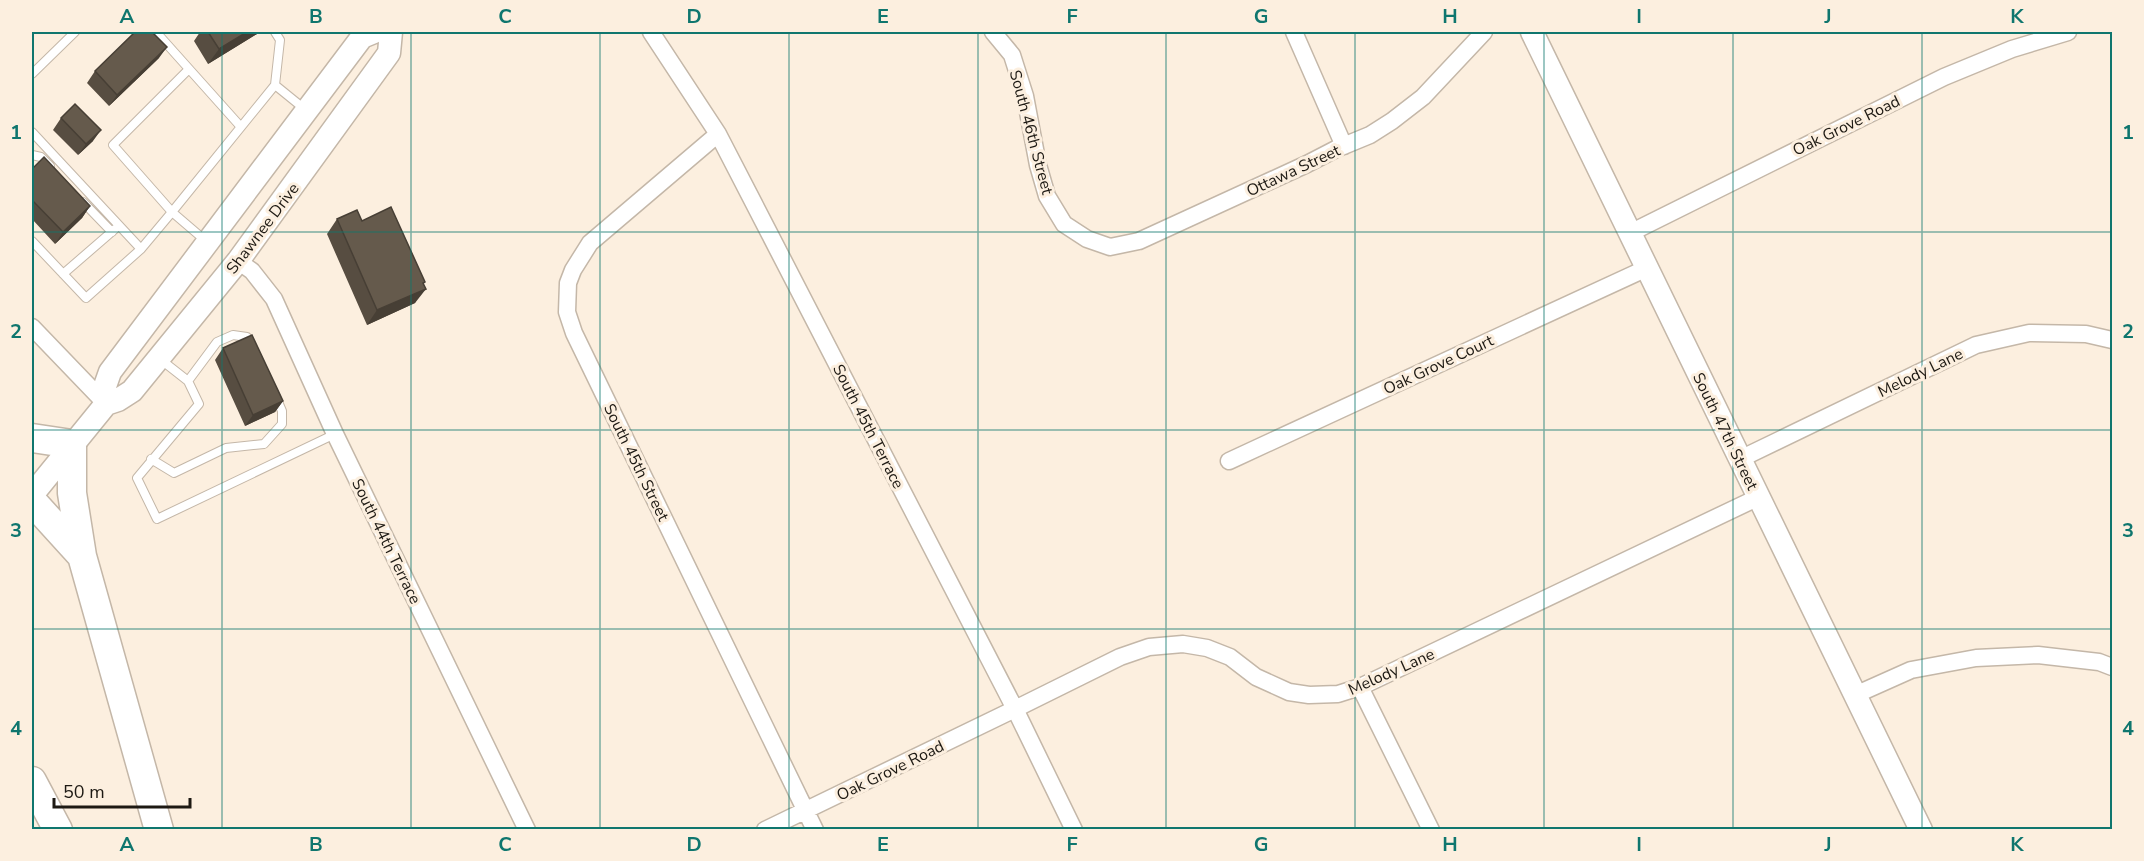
<svg xmlns="http://www.w3.org/2000/svg" width="2144" height="861" viewBox="0 0 2144 861" font-family="'Nunito Sans',sans-serif">
<style>
.lines{fill:none;stroke-linecap:round;stroke-linejoin:round}
.lane-casing{stroke:#c4b7a8;stroke-width:10}
.street-casing{stroke:#c4b7a8;stroke-width:19}
.secondary-casing{stroke:#c4b7a8;stroke-width:25}
.highway-casing{stroke:#c4b7a8;stroke-width:31}
.lane{stroke:#fff;stroke-width:8}
.street{stroke:#fff;stroke-width:16}
.secondary{stroke:#fff;stroke-width:22}
.highway{stroke:#fff;stroke-width:28}
.wall{fill:#574d41}
.shaded-wall{fill:#473f35}
.building{fill:#655a4c;stroke:#473f35;stroke-width:1.5}
.grid{fill:none;stroke:#0f766e;stroke-width:1.5;stroke-opacity:0.55}
.labels{text-anchor:middle;stroke-width:6;stroke-linejoin:round;paint-order:stroke}
.street-label{font-size:16px;fill:#1d1913;stroke:#fcefdf}
.neatline{fill:none;stroke:#0f766e;stroke-width:2}
.grid-label{font-size:20px;text-anchor:middle;font-weight:bold;fill:#0f766e}
</style>
<rect width="100%" height="100%" fill="#fcefdf"/>
<g class="lines">
<defs>
<path id="lane" d="M 156,32 L 241,127
M 275,32 L 280,40 L 275,85
M 32,74 L 75,32
M 32,132 L 141,249
M 32,155 L 41,157 L 50,166
M 83,202 L 112,232
M 32,241 L 86,298 L 141,249 L 172,212 L 113,145 L 189,69
M 207,242 L 172,212 L 275,85 L 307,111
M 63,274 L 115,229
M 160,359 L 188,381 L 199,404 L 137,478 L 157,519 L 335,434
M 188,381 L 217,342 L 233,335 L 247,337 L 251,345
M 151,459 L 174,473 L 226,448 L 264,444 L 282,424 L 282,411 L 276,397"/>
<path id="street" d="M 651,32 L 718,134 L 1015,709 L 1074,830
M 993,32 L 1012,55 L 1025,96 L 1038,165 L 1047,196 L 1064,224 L 1087,239 L 1110,247 L 1139,241 L 1307,164 L 1336,149 L 1370,135 L 1392,121 L 1423,97 L 1484,32
M 1294,32 L 1344,146
M 718,134 L 590,243 L 573,270 L 568,283 L 567,312 L 574,333 L 815,830
M 1630,233 L 1944,77 L 2012,49 L 2068,32
M 238,261 L 252,271 L 274,299 L 335,434 L 527,830
M 32,327 L 106,404
M 1740,459 L 1976,345 L 2029,333 L 2086,334 L 2112,340
M 1229,461 L 1647,268
M 1360,687 L 1431,830
M 1855,695 L 1911,670 L 1976,658 L 2038,655 L 2099,662 L 2112,667
M 765,830 L 1015,709 L 1120,657 L 1149,647 L 1183,644 L 1207,648 L 1230,657 L 1256,677 L 1289,692 L 1309,695 L 1338,694 L 1360,687 L 1759,497"/>
<path id="secondary" d="M 1532,32 L 1921,830
M 106,404 L 104,389 L 110,372 L 362,37 L 374,32
M 32,495 L 106,404 L 118,400 L 132,391 L 238,261 L 389,53 L 391,32"/>
<path id="highway" d="M 32,438 L 72,444 L 72,493 L 82,556 L 159,830
M 32,501 L 82,556
M 32,781 L 58,830"/>
</defs>
<!-- lane casing -->
<use href="#lane" class="lane-casing"/>
<!-- street casing -->
<use href="#street" class="street-casing"/>
<!-- secondary casing -->
<use href="#secondary" class="secondary-casing"/>
<!-- highway casing -->
<use href="#highway" class="highway-casing"/>
<!-- lane -->
<use href="#lane" class="lane"/>
<!-- street -->
<use href="#street" class="street"/>
<!-- secondary -->
<use href="#secondary" class="secondary"/>
<!-- highway -->
<use href="#highway" class="highway"/>
</g>
<!-- wall -->
<path class="wall" d="M 200,32 L 259,32 L 257,34 L 208,64 L 194,41 Z
M 159,58 L 109,106 L 87,83 L 95,71 Z
M 61,118 L 93,141 L 78,155 L 53,130 Z
M 32,169 L 90,206 L 82,218 L 55,244 L 32,219 Z
M 337,219 L 362,221 L 423,284 L 415,303 L 367,325 L 327,234 Z
M 223,348 L 283,401 L 275,412 L 245,426 L 215,360 Z"/>
<!-- shaded-wall -->
<path class="shaded-wall" d="M 247,32 L 259,32 L 257,34 L 208,64 L 219,49 Z
M 167,47 L 159,58 L 109,106 L 117,95 Z
M 101,130 L 93,141 L 78,155 L 86,144 Z
M 90,206 L 82,218 L 55,244 L 63,232 Z
M 425,282 L 418,292 L 426,289 L 415,303 L 367,325 L 377,310 Z
M 283,401 L 275,412 L 245,426 L 253,415 Z"/>
<!-- building -->
<path class="building" d="M 135,32 L 152,32 L 167,47 L 117,95 L 95,71 Z
M 208,32 L 247,32 L 219,49 Z
M 75,104 L 101,130 L 86,144 L 61,118 Z
M 44,157 L 90,206 L 63,232 L 32,200 L 32,169 Z
M 391,207 L 425,282 L 423,283 L 426,289 L 377,310 L 337,219 L 357,210 L 362,221 Z
M 252,335 L 283,401 L 253,415 L 223,348 Z"/>
<!-- grid -->
<path class="grid" d="M 222,32 L 222,830M 411,32 L 411,830M 600,32 L 600,830M 789,32 L 789,830M 978,32 L 978,830M 1166,32 L 1166,830M 1355,32 L 1355,830M 1544,32 L 1544,830M 1733,32 L 1733,830M 1922,32 L 1922,830M 32,232 L 2112,232M 32,430 L 2112,430M 32,629 L 2112,629"/>
<g class="labels">
<!-- street labels -->
<g class="street-label">
<text transform="translate(1846 125) rotate(-26)" y="6">Oak Grove Road</text>
<text transform="translate(1032 132) rotate(75)" y="6">South 46th Street</text>
<text transform="translate(1293 170) rotate(-25)" y="6">Ottawa Street</text>
<text transform="translate(262 228) rotate(-53)" y="6">Shawnee Drive</text>
<text transform="translate(1438 364) rotate(-25)" y="6">Oak Grove Court</text>
<text transform="translate(1920 372) rotate(-26)" y="6">Melody Lane</text>
<text transform="translate(869 426) rotate(63)" y="6">South 45th Terrace</text>
<text transform="translate(1726 431) rotate(64)" y="6">South 47th Street</text>
<text transform="translate(637 462) rotate(64)" y="6">South 45th Street</text>
<text transform="translate(387 541) rotate(64)" y="6">South 44th Terrace</text>
<text transform="translate(1391 671) rotate(-24)" y="6">Melody Lane</text>
<text transform="translate(890 770) rotate(-26)" y="6">Oak Grove Road</text>
</g>
</g>
<!-- border -->
<rect width="2144" height="861" fill="none" stroke="#fcefdf" stroke-width="66"/>
<!-- scale -->
<path d="M54 798v9h136v-9" fill="none" stroke="#1d1913" stroke-width="3"/>
<text x="63" y="798" font-size="18" fill="#1d1913" stroke="#fcefdf" stroke-width="4.5" paint-order="stroke">50 m</text>
<rect x="33" y="33" width="2078" height="795" class="neatline"/>
<g class="grid-label">
<text x="127" y="23">A</text>
<text x="316" y="23">B</text>
<text x="505" y="23">C</text>
<text x="694" y="23">D</text>
<text x="883" y="23">E</text>
<text x="1072" y="23">F</text>
<text x="1261" y="23">G</text>
<text x="1450" y="23">H</text>
<text x="1639" y="23">I</text>
<text x="1828" y="23">J</text>
<text x="2017" y="23">K</text>
<text x="16" y="139">1</text>
<text x="2128" y="139">1</text>
<text x="16" y="338">2</text>
<text x="2128" y="338">2</text>
<text x="16" y="537">3</text>
<text x="2128" y="537">3</text>
<text x="16" y="735">4</text>
<text x="2128" y="735">4</text>
<text x="127" y="851">A</text>
<text x="316" y="851">B</text>
<text x="505" y="851">C</text>
<text x="694" y="851">D</text>
<text x="883" y="851">E</text>
<text x="1072" y="851">F</text>
<text x="1261" y="851">G</text>
<text x="1450" y="851">H</text>
<text x="1639" y="851">I</text>
<text x="1828" y="851">J</text>
<text x="2017" y="851">K</text>
</g>
</svg>
